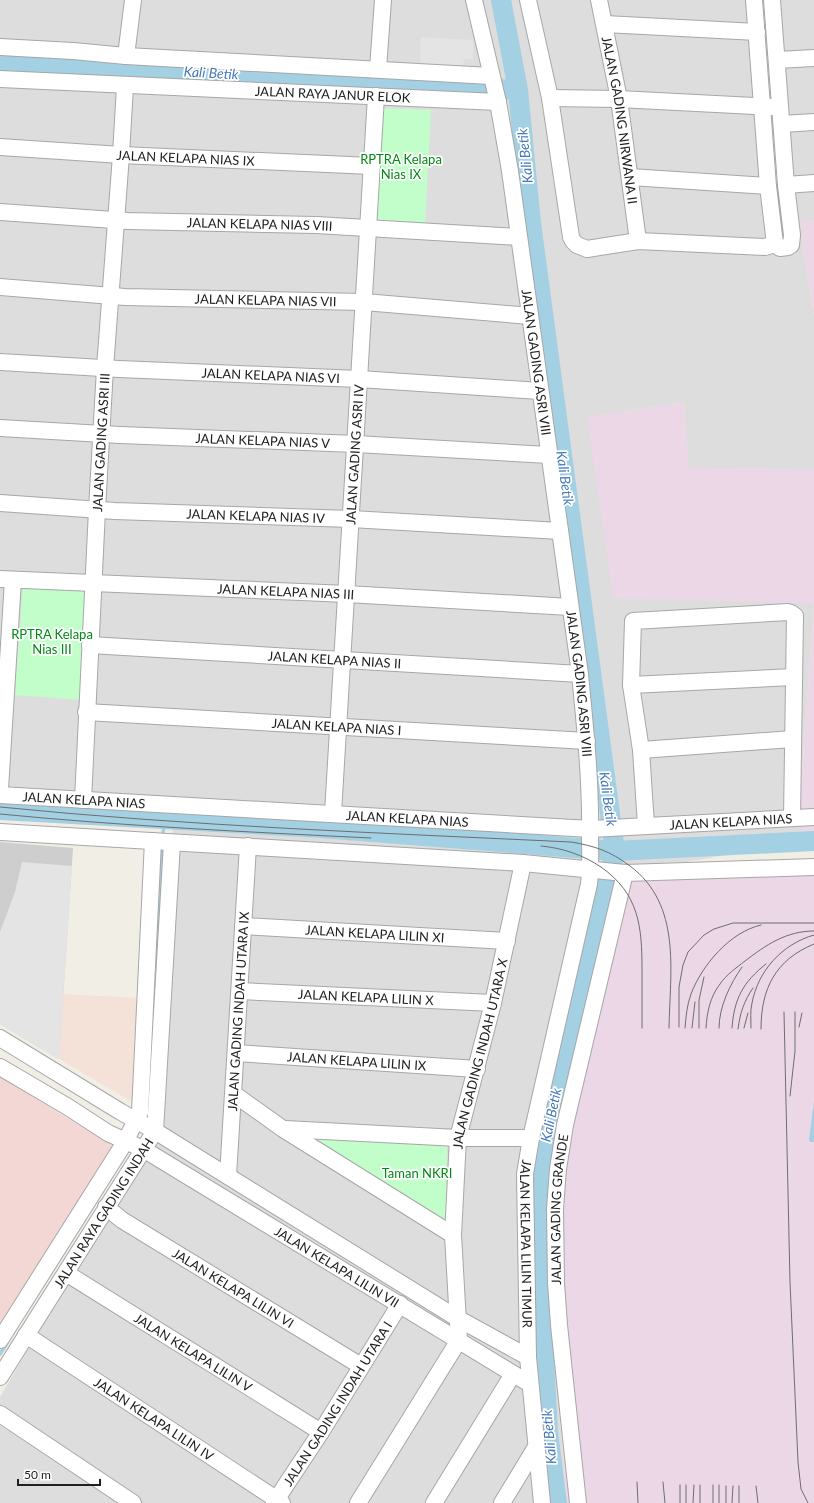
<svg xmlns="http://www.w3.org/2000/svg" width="814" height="1503" viewBox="0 0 814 1503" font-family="Lato,sans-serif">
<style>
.residential{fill:#dedddd}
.commercial{fill:#f3d7d4}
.industrial{fill:#ebd7e6}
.religious{fill:#cecece}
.military{fill:#f4e1d8}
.park{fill:#c1fec9}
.parking{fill:#e4e4e4}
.water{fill:#a3d0e2}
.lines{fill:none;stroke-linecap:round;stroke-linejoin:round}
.stream{stroke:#a3d0e2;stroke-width:3.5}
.river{stroke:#a3d0e2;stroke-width:20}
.minor-casing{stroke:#a7a7a7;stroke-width:18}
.minor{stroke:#fff;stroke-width:16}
.tram{stroke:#6e6e6e;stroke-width:1}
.labels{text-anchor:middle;stroke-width:3.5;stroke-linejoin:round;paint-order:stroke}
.street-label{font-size:13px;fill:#202020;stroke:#fff}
.park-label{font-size:13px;fill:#038915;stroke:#fff}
.water-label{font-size:14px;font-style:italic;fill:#4478b8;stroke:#fff}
</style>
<rect width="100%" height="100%" fill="#f1eee6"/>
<!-- residential -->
<path class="residential" d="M 0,0 L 814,0 L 814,220 L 801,222 L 804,254 L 814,315 L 814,468 L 811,469 L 688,468 L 684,402 L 588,417 L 814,604 L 800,800 L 803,841 L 625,873 L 562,1094 L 549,1154 L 546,1247 L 567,1503 L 0,1503 L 0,1397 L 149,1144 L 175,798 L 0,786 Z"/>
<!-- commercial -->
<path class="commercial" d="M 0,1077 L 115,1147 L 0,1328 Z"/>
<!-- industrial -->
<path class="industrial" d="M 814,220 L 814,315 L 804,254 L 801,222 Z
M 684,402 L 689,468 L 811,469 L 814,468 L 814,604 L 613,598 L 587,417 Z
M 814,604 L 814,840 L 803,841 L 800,800 Z
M 814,867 L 814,1503 L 567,1503 L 547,1247 L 551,1154 L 563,1095 L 625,874 Z"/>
<!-- religious -->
<path class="religious" d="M 0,842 L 73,848 L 59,1059 L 0,1024 Z"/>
<!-- military -->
<path class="military" d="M 63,994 L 139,998 L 134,1103 L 59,1059 Z"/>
<!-- park -->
<path class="park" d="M 377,108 L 431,110 L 425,225 L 371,223 Z
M 23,584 L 89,588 L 81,700 L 15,695 Z
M 301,1134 L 447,1146 L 446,1226 Z"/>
<!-- parking -->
<path class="parking" d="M 421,37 L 473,40 L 473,59 L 464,59 L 463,66 L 420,65 Z
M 22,862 L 72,866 L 59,1059 L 0,1024 L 0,932 L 15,892 Z"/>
<!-- water -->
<path class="water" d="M 814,1101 L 814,1142 L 810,1142 L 809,1140 Z"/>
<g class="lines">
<!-- stream -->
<path class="stream" d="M 163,835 L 164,818
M 155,967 L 162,848
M 0,1354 L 7,1343"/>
<!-- river -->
<path class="river" d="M 501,0 L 518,90 L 531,223 L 615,851 L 550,1115 L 539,1170 L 537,1227 L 548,1433 L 557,1503
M 0,62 L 514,90
M 0,810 L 322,828 L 615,851 L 814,841"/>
<defs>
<g id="minor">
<path id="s1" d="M 474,0 L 498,102 L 510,171 L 580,674 C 585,727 591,781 590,835 C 590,851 591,867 589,884 L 531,1138 L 525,1174 L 528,1357 L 542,1503"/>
<path d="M 528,0 L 550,98 L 571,237 L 573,241 L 577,245 L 587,249 L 638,241 L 765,247 L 775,244"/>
<path id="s2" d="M 599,0 L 619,99 L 638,241"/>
<path d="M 605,24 L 757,32"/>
<path d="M 0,47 L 73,51 L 126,56 L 491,76"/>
<path d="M 126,56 L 133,0"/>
<path d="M 777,60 L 814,58"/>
<path d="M 378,69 L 383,0"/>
<path id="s3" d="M 0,79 C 166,88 332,93 498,102"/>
<path d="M 550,98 L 619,99 L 772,107"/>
<path d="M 782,124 L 814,122"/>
<path id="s4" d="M 0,147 L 121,155 L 372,166"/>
<path d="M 630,177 L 768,186 L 754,0"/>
<path d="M 786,185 L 814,183"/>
<path d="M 768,186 L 775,244 L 780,248 L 788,247 L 791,245 L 792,235 L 786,185 L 772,0"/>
<path id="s5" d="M 0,212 L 128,221 L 316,225 L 519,237"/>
<path id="s6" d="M 0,287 L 125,297 L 364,302 L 530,316"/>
<path id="s7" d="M 0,362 L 119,369 L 359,379 L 540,391"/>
<path id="s8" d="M 0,428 L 120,435 L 356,444 L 549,455"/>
<path id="s9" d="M 0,503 L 115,511 L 351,519 L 560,531"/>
<path id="s10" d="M 0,579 L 347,594 L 570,607"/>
<path id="s11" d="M 90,645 L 580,674"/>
<path d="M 631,685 L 794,677"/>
<path id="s12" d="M 86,712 L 587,741"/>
<path d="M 641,750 L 793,739"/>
<path d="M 0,789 L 13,580"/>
<path id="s13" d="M 0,795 L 591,829 L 814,817"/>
<path id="s14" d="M 83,800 L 97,510 L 105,368 L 121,155 L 125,86"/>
<path id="s15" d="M 333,813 L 376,96"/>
<path d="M 646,825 L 641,750 L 631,685 L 633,621 L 788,612 L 791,613 L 795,616 L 792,818"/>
<path d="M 0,832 L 523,863 L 625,873 L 814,867"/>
<path id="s16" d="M 243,926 L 507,941"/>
<path id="s17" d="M 240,991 L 493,1003"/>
<path d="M 0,1038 L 121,1112 L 155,1131 L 457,1318 L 528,1357"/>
<path id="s18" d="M 236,1053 L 477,1069"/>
<path id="s19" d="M 0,1067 L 68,1107 L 108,1133 L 143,1149 L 530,1384"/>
<path d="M 234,1094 L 283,1129 L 453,1235"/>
<path d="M 285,1129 L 458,1138 L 531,1138"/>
<path id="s20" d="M 228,1176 L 248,846"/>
<path id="s21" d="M 106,1207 L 122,1220 L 361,1366"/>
<path id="s22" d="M 66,1273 L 321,1432"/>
<path id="s23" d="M 26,1335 L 282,1503"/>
<path d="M 0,1340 L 125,1142 L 140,1112 L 153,841"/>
<path id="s24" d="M 0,1377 L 155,1131 L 172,843"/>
<path d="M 0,1414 L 133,1503"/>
<path id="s25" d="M 274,1503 L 321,1432 L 400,1304"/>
<path id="s26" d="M 358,1503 L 459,1340 L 453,1235 L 458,1138 L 493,1003 L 523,863"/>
<path d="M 434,1503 L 513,1374"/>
<path d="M 502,1503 L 536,1447"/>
<path id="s27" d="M 578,1503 L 559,1325 L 556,1283 L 555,1209 L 558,1169 L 565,1125 L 625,873"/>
</g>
</defs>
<!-- minor casing -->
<use href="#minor" class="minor-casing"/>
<!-- minor -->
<use href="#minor" class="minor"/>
<!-- tram -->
<path class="tram" d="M 0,807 C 190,826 381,833 571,842 C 595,846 610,851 630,866 C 682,905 670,971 669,1028
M 0,814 C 123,826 247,832 371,838
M 541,846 C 563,848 583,855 601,867 C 639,894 642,926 642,970 C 642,989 642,1008 642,1028
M 784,1012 L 790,1282 L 798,1462 L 801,1489 L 808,1503
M 679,1027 L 679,987 L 683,965 L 688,952 L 704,935 L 714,929 L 733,923 L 814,923
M 799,1027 L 802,1013
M 685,1028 C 686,1016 687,1005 691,994 C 702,965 730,932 761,925
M 692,1028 L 695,1002
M 699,1028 L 699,1000 L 704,977
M 706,1028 C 707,1012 710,997 720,984 C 726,975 736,968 745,961 C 766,945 786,931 814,931
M 719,1028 C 719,1007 730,984 742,967
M 732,1028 C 734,999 743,982 766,964
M 744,1028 L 748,1013
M 751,1028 C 751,1020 750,1011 752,1003 C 758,971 782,944 814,935
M 738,1029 C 740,1013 744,1001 753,988
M 761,1029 C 761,989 775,960 814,944
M 790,1096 L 795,1051 L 795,1012
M 637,1482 L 638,1503
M 663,1482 L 665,1503
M 719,1485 L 719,1503
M 756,1486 L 758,1503
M 680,1503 L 680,1485
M 686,1503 L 686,1485
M 693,1503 L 694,1485
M 700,1503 L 700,1485
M 713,1503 L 713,1485
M 726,1503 L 726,1486
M 732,1503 L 733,1486
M 739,1503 L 739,1486"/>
</g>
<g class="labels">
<!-- street labels -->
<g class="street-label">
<text dy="5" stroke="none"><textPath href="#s3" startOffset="333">JALAN RAYA JANUR ELOK</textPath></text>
<text dy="5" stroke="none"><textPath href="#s2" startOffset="122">JALAN GADING NIRWANA II</textPath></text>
<text dy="5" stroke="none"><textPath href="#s4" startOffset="186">JALAN KELAPA NIAS IX</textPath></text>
<text dy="5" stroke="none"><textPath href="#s5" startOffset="260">JALAN KELAPA NIAS VIII</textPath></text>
<text dy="5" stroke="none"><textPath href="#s6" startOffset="266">JALAN KELAPA NIAS VII</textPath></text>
<text dy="5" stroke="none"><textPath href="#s1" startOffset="368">JALAN GADING ASRI VIII</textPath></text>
<text dy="5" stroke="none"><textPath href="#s7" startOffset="271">JALAN KELAPA NIAS VI</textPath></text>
<text dy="5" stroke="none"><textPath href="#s8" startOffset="263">JALAN KELAPA NIAS V</textPath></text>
<text dy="5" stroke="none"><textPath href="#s14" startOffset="358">JALAN GADING ASRI III</textPath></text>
<text dy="5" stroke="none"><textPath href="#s15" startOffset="359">JALAN GADING ASRI IV</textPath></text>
<text dy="5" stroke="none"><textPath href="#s9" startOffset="256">JALAN KELAPA NIAS IV</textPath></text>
<text dy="5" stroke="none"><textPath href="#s10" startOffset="286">JALAN KELAPA NIAS III</textPath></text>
<text dy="5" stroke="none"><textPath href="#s11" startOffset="245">JALAN KELAPA NIAS II</textPath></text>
<text dy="5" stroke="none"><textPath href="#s1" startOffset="692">JALAN GADING ASRI VIII</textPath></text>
<text dy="5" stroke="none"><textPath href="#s12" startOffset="251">JALAN KELAPA NIAS I</textPath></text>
<text dy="5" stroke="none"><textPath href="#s13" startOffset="84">JALAN KELAPA NIAS</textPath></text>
<text dy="5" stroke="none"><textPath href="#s13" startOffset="408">JALAN KELAPA NIAS</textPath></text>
<text dy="5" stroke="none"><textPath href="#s13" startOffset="732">JALAN KELAPA NIAS</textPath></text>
<text dy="5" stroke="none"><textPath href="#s16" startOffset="132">JALAN KELAPA LILIN XI</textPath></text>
<text dy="5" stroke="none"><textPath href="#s17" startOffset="126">JALAN KELAPA LILIN X</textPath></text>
<text dy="5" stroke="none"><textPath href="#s20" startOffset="165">JALAN GADING INDAH UTARA IX</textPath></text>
<text dy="5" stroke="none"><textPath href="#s26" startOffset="481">JALAN GADING INDAH UTARA X</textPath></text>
<text dy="5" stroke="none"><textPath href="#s18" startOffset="121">JALAN KELAPA LILIN IX</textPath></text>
<text dy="5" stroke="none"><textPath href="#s27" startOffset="295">JALAN GADING GRANDE</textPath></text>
<text dy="5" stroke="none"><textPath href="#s24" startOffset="194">JALAN RAYA GADING INDAH</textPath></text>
<text dy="5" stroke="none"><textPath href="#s1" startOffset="1260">JALAN KELAPA LILIN TIMUR</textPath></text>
<text dy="5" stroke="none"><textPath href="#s19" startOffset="392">JALAN KELAPA LILIN VII</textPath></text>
<text dy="5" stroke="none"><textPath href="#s21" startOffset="151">JALAN KELAPA LILIN VI</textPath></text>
<text dy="5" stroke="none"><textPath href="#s22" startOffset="150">JALAN KELAPA LILIN V</textPath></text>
<text dy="5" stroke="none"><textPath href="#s25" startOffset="118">JALAN GADING INDAH UTARA I</textPath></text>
<text dy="5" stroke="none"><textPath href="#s23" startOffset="153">JALAN KELAPA LILIN IV</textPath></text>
</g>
<!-- park labels -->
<g class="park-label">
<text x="401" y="164">RPTRA Kelapa<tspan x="401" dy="15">Nias IX</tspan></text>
<text x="52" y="639">RPTRA Kelapa<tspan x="52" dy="15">Nias III</tspan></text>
<text x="417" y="1178">Taman NKRI</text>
</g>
<!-- water labels -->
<g class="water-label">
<text transform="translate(211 73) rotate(3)" y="5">Kali Betik</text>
<text transform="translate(525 156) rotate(-96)" y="5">Kali Betik</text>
<text transform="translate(565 478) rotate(82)" y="5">Kali Betik</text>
<text transform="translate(608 799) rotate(82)" y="5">Kali Betik</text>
<text transform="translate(551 1115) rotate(-78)" y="5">Kali Betik</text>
<text transform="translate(549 1437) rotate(-95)" y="5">Kali Betik</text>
</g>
</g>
<!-- scale -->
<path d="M18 1479v6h82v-6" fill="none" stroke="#202020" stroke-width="2"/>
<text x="24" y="1479" font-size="12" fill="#202020" stroke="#ffffff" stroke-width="3" paint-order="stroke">50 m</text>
</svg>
